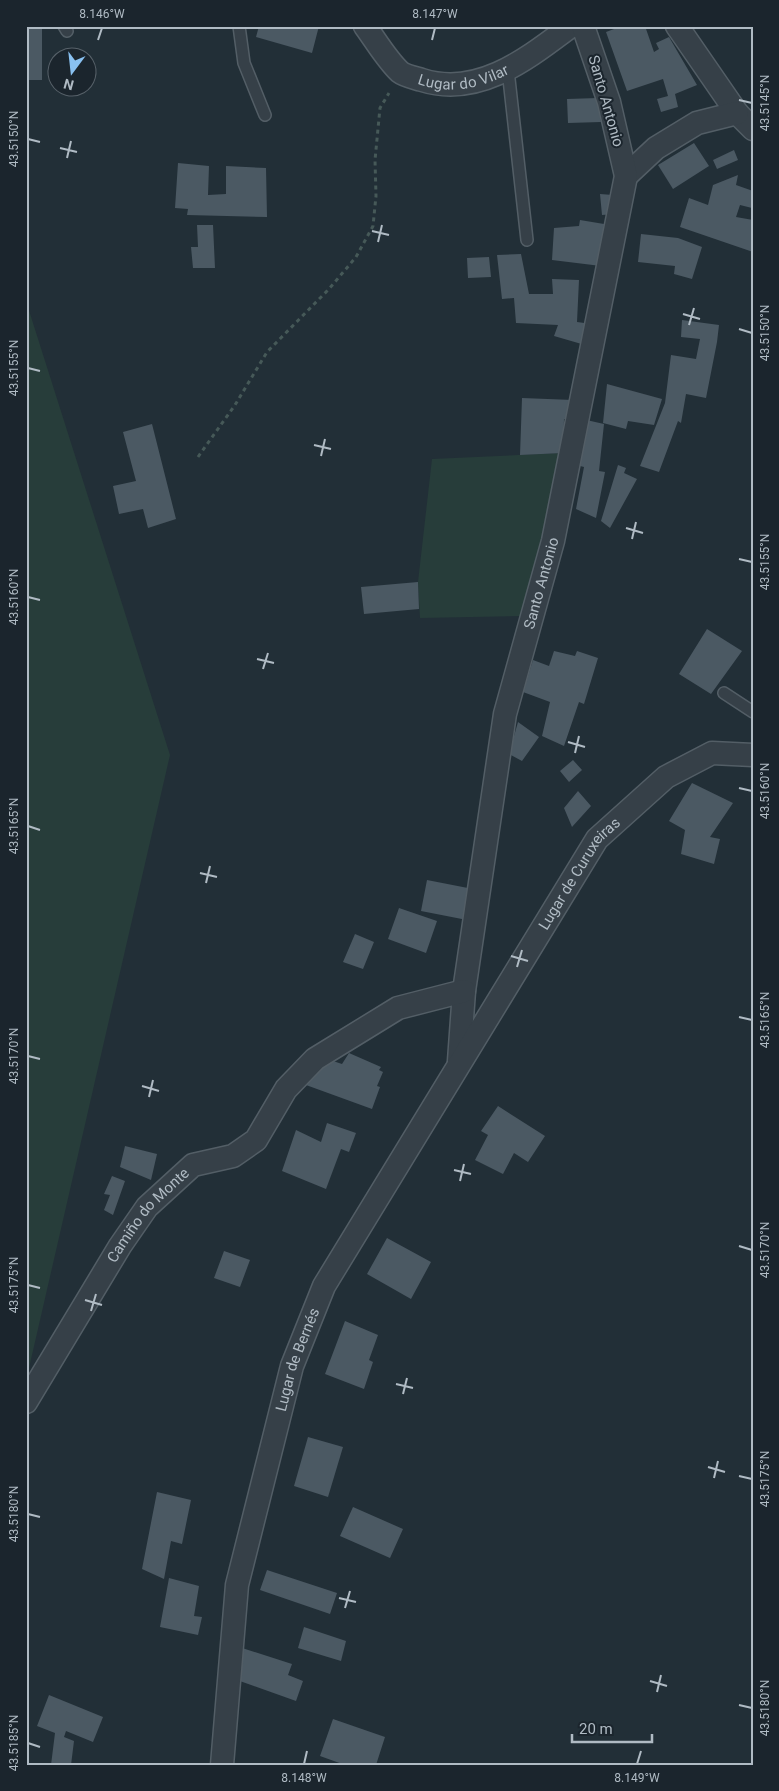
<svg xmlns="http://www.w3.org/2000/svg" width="779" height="1791" viewBox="0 0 779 1791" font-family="Roboto,sans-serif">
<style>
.green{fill:#273d3a}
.building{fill:#4b5963}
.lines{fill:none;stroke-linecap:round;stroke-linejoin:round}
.lane-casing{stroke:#535e66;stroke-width:14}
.street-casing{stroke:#535e66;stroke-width:25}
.path{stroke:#465958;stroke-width:3;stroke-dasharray:4 4;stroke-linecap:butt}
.lane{stroke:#364048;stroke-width:11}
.street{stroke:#364048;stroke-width:22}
.ticks{fill:none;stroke:#b0bbc4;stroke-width:2}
.labels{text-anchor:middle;stroke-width:4;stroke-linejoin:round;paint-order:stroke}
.street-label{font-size:15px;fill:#b0bbc4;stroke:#1b252d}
.neatline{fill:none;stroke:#b0bbc4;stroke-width:2}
.ticks-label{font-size:12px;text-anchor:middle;fill:#b0bbc4}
</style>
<rect width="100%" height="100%" fill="#222f37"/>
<!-- green -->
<path class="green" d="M 26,301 L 170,755 L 26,1381 Z
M 563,453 L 553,501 L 522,616 L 420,618 L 418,582 L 432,459 Z"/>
<!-- building -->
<path class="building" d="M 26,26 L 42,26 L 42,80 L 26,80 Z
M 259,26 L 319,26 L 312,53 L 256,37 Z
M 622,26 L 645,26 L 654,52 L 659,49 L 656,43 L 669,37 L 697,85 L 675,94 L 678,107 L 661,112 L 657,99 L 668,96 L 663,79 L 627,91 L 606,32 Z
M 598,98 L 601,122 L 568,123 L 567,99 Z
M 694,143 L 709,166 L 673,189 L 658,165 Z
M 734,150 L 738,160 L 717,169 L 713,160 Z
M 178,163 L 209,166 L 208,195 L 226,194 L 226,166 L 266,168 L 267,217 L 187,215 L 188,209 L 175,208 Z
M 738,175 L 736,185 L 753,191 L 752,208 L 740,205 L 736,217 L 753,220 L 753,252 L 680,227 L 689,198 L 708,205 L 713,185 Z
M 600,194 L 613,195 L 615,214 L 602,215 Z
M 580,220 L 604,224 L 601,266 L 552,260 L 554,228 L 579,226 Z
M 197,225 L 213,225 L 215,268 L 193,268 L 191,247 L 198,247 Z
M 641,234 L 678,238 L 702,247 L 692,279 L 674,274 L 675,266 L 638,262 Z
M 521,254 L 529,294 L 553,294 L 552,279 L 579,280 L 577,322 L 592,324 L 585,345 L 554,336 L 558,325 L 516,323 L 514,298 L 502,299 L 497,255 Z
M 489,257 L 491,277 L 468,278 L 467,258 Z
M 682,320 L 719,325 L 717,342 L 706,398 L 686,394 L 681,423 L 678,421 L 659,472 L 640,466 L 665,403 L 671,355 L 696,359 L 700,339 L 681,337 Z
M 607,384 L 662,399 L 654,425 L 628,421 L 626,429 L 603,423 Z
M 522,398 L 573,400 L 572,419 L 564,419 L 563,453 L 520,455 Z
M 582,419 L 604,424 L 599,471 L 605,472 L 596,518 L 576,509 L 584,467 L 576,465 Z
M 152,424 L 176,519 L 148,528 L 143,509 L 119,514 L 113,486 L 136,481 L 123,432 Z
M 618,465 L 626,468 L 624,473 L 637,479 L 610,528 L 601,521 Z
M 418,582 L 419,609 L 364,614 L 361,587 Z
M 707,629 L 742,651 L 711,694 L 679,674 Z
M 554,651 L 575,656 L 577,651 L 598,658 L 584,704 L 579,702 L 564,746 L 542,736 L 550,702 L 523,692 L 533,660 L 549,666 Z
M 518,722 L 539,737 L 522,761 L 509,754 Z
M 573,760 L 582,770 L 569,782 L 560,771 Z
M 692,783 L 733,803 L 710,837 L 720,839 L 714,864 L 681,854 L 685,830 L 669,821 Z
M 578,791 L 591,806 L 572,827 L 564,808 Z
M 427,880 L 473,889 L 467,920 L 421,911 Z
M 399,908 L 437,921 L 426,953 L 388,939 Z
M 355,934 L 374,942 L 363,969 L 343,962 Z
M 349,1053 L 381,1067 L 379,1070 L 383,1072 L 377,1086 L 380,1087 L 372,1109 L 306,1085 L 330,1060 L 342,1064 Z
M 498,1106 L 545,1136 L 528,1162 L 514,1153 L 503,1174 L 475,1160 L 488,1135 L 481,1131 Z
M 327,1123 L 356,1133 L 349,1152 L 341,1149 L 326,1189 L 282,1171 L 296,1130 L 321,1142 Z
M 125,1146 L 157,1154 L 151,1180 L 120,1167 Z
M 112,1176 L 125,1181 L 113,1215 L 104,1210 L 110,1195 L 104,1194 Z
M 387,1238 L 431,1262 L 411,1299 L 367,1274 Z
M 224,1251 L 250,1260 L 240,1287 L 214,1278 Z
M 345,1321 L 378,1335 L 369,1360 L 373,1362 L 364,1389 L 325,1374 Z
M 308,1437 L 343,1447 L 328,1497 L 294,1486 Z
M 157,1492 L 191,1500 L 182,1544 L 171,1541 L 164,1579 L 142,1569 Z
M 353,1507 L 403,1529 L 390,1558 L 340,1536 Z
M 267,1570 L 337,1593 L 330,1614 L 260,1590 Z
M 169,1578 L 199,1586 L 194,1616 L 202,1617 L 198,1635 L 160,1627 Z
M 304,1627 L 346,1641 L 341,1661 L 298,1648 Z
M 239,1647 L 292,1664 L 288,1675 L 303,1681 L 296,1701 L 237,1680 Z
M 49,1695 L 103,1717 L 93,1742 L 66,1731 L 64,1737 L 74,1741 L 71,1765 L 51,1765 L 55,1733 L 37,1726 Z
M 333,1719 L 385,1737 L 376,1765 L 345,1765 L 320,1756 Z"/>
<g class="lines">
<defs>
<path id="lane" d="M 64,26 L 67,31
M 239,26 L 244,63 L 265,115
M 508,70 L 527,240
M 724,693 L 753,712"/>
<g id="street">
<path id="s1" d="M 365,26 C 376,41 387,60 400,72 C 405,76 416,78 422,80 C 479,98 528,58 571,26"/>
<path d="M 677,26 L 737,113 L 753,129"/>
<path d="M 626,176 L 656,148 L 697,123 L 737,113"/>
<path id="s2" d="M 459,1061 L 464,991 L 505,714 L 553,541 L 626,176 L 609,102 L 583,26"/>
<path id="s3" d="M 26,1402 L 120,1246 L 147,1207 L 193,1165 L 233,1156 L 256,1140 L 286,1089 L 315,1059 L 398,1008 L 464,991"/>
<path id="s4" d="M 222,1765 L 237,1585 L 292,1366 L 324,1286 L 597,839 L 666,777 L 712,753 L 753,755"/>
</g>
</defs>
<!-- lane casing -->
<use href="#lane" class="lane-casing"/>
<!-- street casing -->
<use href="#street" class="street-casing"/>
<!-- path -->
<path class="path" d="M 198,457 L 235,405 L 267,352 L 329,289 L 356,257 L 373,226 L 376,196 L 375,160 L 380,108 L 389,93"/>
<!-- lane -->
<use href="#lane" class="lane"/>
<!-- street -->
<use href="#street" class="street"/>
</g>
<!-- ticks -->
<path class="ticks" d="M 98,40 L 102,28M 432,40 L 435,28M 739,100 L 752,103M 28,139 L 40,142M 60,148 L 77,152M 67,158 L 71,141M 372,231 L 389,235M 378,242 L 382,225M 683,314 L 700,319M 689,325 L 694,308M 739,329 L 752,333M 28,368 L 40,371M 314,445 L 331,449M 321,456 L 325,439M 626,528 L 643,533M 632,539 L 636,522M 739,559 L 752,562M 28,597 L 40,600M 257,659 L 274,663M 263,669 L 268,653M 568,742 L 585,747M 575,753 L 579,736M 739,788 L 752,791M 28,826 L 40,830M 200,873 L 217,877M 206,883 L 210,866M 511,956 L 528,961M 517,967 L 522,950M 739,1017 L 752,1020M 28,1056 L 40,1059M 142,1086 L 159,1091M 149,1097 L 153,1080M 454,1170 L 471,1174M 460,1181 L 464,1164M 739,1246 L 752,1250M 28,1285 L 40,1288M 85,1300 L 102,1305M 91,1311 L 96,1294M 396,1384 L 413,1388M 403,1394 L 407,1378M 708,1467 L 725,1472M 739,1476 L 752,1479M 714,1478 L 718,1461M 28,1514 L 40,1517M 339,1598 L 356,1602M 345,1608 L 350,1591M 650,1681 L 667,1686M 657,1692 L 661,1675M 739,1705 L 752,1708M 28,1743 L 40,1747M 304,1764 L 307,1751M 637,1764 L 641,1751"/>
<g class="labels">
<!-- street labels -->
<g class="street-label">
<text dy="5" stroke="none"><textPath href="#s1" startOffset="124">Lugar do Vilar</textPath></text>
<text transform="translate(606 101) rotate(74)" y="5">Santo Antonio</text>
<text dy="5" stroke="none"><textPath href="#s2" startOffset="486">Santo Antonio</textPath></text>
<text dy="5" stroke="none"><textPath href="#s4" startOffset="978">Lugar de Curuxeiras</textPath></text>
<text dy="5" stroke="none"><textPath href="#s3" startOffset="224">Camiño do Monte</textPath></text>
<text dy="5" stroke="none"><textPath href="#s4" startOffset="414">Lugar de Bernés</textPath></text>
</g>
</g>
<!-- border -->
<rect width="779" height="1791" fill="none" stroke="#1b252d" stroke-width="55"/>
<!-- north arrow -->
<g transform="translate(72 72) rotate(195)"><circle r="24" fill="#1b252d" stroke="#576169"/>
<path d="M0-4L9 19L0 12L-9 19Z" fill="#89c1f1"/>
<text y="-8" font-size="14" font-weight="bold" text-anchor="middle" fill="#b0bbc4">N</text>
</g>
<!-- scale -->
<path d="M572 1734v8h80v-8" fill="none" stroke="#b0bbc4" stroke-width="2.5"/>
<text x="579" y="1734" font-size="15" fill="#b0bbc4" stroke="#1b252d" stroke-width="4" paint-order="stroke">20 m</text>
<rect x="28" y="28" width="724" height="1736" class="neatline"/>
<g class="ticks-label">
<text x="102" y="18">8.146°W</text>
<text x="435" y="18">8.147°W</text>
<text transform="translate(765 103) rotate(-90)" y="4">43.5145°N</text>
<text transform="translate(14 139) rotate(-90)" y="4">43.5150°N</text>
<text transform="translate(765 333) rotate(-90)" y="4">43.5150°N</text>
<text transform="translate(14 368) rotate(-90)" y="4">43.5155°N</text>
<text transform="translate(765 562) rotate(-90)" y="4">43.5155°N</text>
<text transform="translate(14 597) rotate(-90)" y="4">43.5160°N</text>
<text transform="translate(765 791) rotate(-90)" y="4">43.5160°N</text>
<text transform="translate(14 826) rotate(-90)" y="4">43.5165°N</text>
<text transform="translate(765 1020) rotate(-90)" y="4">43.5165°N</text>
<text transform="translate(14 1056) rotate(-90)" y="4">43.5170°N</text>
<text transform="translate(765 1250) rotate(-90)" y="4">43.5170°N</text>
<text transform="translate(14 1285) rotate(-90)" y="4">43.5175°N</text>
<text transform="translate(765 1479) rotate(-90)" y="4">43.5175°N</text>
<text transform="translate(14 1514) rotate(-90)" y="4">43.5180°N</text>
<text transform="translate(765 1708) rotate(-90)" y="4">43.5180°N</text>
<text transform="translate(14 1743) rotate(-90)" y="4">43.5185°N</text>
<text x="304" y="1782">8.148°W</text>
<text x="637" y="1782">8.149°W</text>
</g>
</svg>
